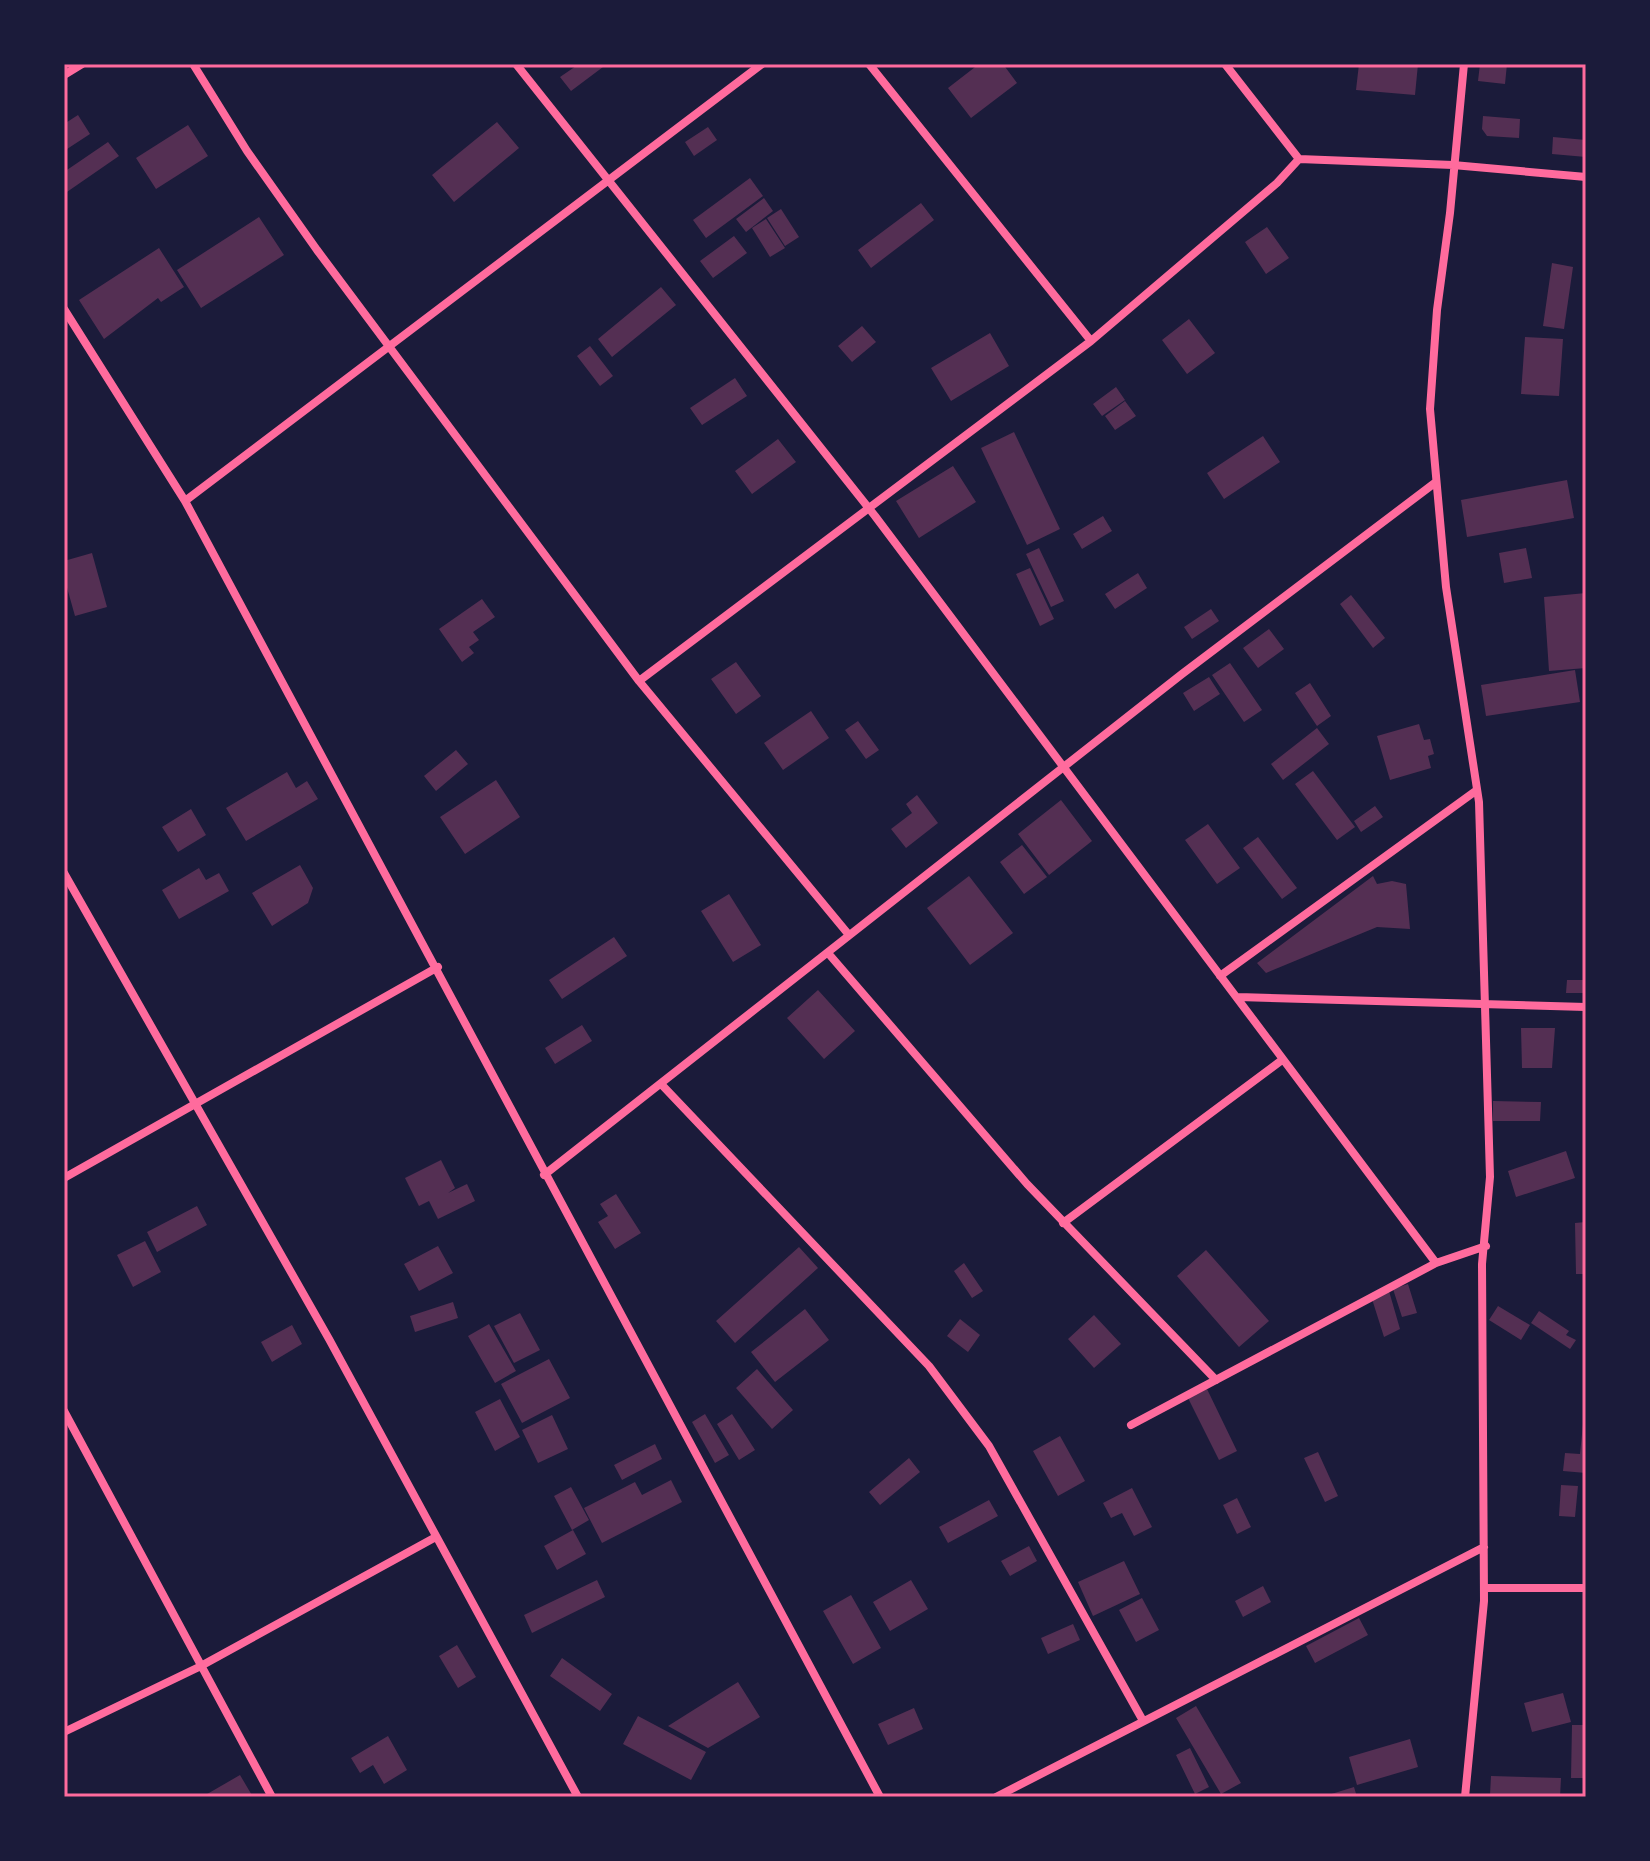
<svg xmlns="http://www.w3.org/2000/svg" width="1650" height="1861" viewBox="0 0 1650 1861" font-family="Manrope,sans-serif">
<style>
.building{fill:#542f53}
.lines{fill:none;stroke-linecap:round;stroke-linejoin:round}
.minor{stroke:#ff6b9d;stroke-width:8}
.neatline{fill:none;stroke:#ff6b9d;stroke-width:3}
</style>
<rect width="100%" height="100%" fill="#1b1b3a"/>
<!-- building -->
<path class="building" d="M 579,64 L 607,64 L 571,91 L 560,77 Z
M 979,64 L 1003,64 L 1017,83 L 971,118 L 948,88 Z
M 1359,64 L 1418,64 L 1415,95 L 1356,90 Z
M 1480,64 L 1507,64 L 1505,84 L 1478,81 Z
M 78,115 L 90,134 L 64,151 L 64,124 Z
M 1483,116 L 1520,119 L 1519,138 L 1487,136 L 1482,129 Z
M 497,122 L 519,148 L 454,202 L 432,175 Z
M 188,125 L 208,156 L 156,189 L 136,158 Z
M 708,127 L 717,140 L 694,156 L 685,142 Z
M 1553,137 L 1586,140 L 1586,157 L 1552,154 Z
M 108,142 L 119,156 L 64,194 L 64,172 Z
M 750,178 L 763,196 L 706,238 L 693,220 Z
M 764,198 L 773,211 L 746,232 L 736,219 Z
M 921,203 L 934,220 L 871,268 L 858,250 Z
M 781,209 L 799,237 L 785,246 L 767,218 Z
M 259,217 L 284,255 L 201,308 L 177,270 Z
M 766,219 L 785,248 L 770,257 L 752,228 Z
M 1267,227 L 1289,258 L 1266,274 L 1245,242 Z
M 734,236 L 747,253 L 713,278 L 700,261 Z
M 159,248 L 184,287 L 161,302 L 158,298 L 104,339 L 79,300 Z
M 1552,263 L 1573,267 L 1564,329 L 1543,326 Z
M 661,287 L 676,305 L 612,357 L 598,339 Z
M 1189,319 L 1215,353 L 1187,374 L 1162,340 Z
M 862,326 L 876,342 L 852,362 L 838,346 Z
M 990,333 L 1009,366 L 951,401 L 931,368 Z
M 1525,337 L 1563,339 L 1559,396 L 1521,394 Z
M 590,346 L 613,376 L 600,386 L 577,356 Z
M 735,378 L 747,396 L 702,425 L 690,408 Z
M 1116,387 L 1125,400 L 1102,416 L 1093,404 Z
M 1125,401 L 1136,416 L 1115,430 L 1105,416 Z
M 1014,432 L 1060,529 L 1027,545 L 981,448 Z
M 1263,436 L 1280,462 L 1224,499 L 1207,473 Z
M 778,439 L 796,462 L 752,494 L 735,471 Z
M 953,466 L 976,502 L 919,538 L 896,501 Z
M 1567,480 L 1574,518 L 1467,537 L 1461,500 Z
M 1103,516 L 1112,531 L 1082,549 L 1073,534 Z
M 1039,548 L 1064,601 L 1051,607 L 1026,554 Z
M 1526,548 L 1532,578 L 1504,583 L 1499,553 Z
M 92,553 L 107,607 L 75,616 L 64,577 L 64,561 Z
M 1030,568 L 1054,619 L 1040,626 L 1016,574 Z
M 1138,573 L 1147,588 L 1115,609 L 1105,594 Z
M 1586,593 L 1586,668 L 1549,671 L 1544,597 Z
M 1351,595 L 1385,638 L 1373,648 L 1340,604 Z
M 482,599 L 495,617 L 473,632 L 479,640 L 469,647 L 474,653 L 462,662 L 439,629 Z
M 1211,609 L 1219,621 L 1192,639 L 1184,627 Z
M 1269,629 L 1284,649 L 1258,668 L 1243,648 Z
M 736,662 L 761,696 L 736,714 L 711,679 Z
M 1230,663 L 1262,710 L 1244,722 L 1212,675 Z
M 1575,670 L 1580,702 L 1486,716 L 1481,685 Z
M 1209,677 L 1220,694 L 1194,711 L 1183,693 Z
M 1310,683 L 1331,716 L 1317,726 L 1295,693 Z
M 811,711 L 829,738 L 783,770 L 764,743 Z
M 858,721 L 879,750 L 866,759 L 845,730 Z
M 1419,724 L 1424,740 L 1430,739 L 1434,754 L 1428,756 L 1431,768 L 1390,780 L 1377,736 Z
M 1317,728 L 1329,744 L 1283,780 L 1271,764 Z
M 456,750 L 468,764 L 436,791 L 424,776 Z
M 1313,771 L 1355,827 L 1337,840 L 1295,784 Z
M 287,772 L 296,788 L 307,781 L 318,799 L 246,841 L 226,808 Z
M 496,780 L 520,817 L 465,854 L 440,817 Z
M 917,795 L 938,823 L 906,848 L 891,829 L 912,813 L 906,804 Z
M 1061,800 L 1092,841 L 1049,875 L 1018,834 Z
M 1375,806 L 1383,817 L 1361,832 L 1354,821 Z
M 191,809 L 206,835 L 178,852 L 162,827 Z
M 1208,824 L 1240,868 L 1217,884 L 1185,840 Z
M 1258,837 L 1297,888 L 1282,899 L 1243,848 Z
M 1022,845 L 1047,877 L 1024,894 L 1000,862 Z
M 300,865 L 313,888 L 308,903 L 272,926 L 252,893 Z
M 199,868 L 206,880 L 219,873 L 229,891 L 179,919 L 162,890 Z
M 969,876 L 1013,933 L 970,965 L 927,908 Z
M 1373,876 L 1377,884 L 1392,881 L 1406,884 L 1410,929 L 1377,927 L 1266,973 L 1257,963 Z
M 729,894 L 761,945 L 733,962 L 701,911 Z
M 614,937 L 627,956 L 562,999 L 549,980 Z
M 1567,980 L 1586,980 L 1586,993 L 1566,993 Z
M 818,990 L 855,1031 L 824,1059 L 787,1018 Z
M 582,1025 L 592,1041 L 555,1064 L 545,1048 Z
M 1521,1028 L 1555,1028 L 1552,1068 L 1522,1068 Z
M 1493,1101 L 1541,1102 L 1540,1121 L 1493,1121 Z
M 1566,1151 L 1575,1178 L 1516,1197 L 1508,1171 Z
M 441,1160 L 455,1188 L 448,1193 L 467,1184 L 475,1201 L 438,1219 L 429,1201 L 419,1206 L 405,1178 Z
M 616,1194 L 641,1233 L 615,1249 L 598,1222 L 608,1216 L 600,1204 Z
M 197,1206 L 207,1225 L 157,1252 L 147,1232 Z
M 1586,1222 L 1586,1274 L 1576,1274 L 1575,1223 Z
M 145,1241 L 161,1272 L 133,1287 L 117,1255 Z
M 438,1246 L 453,1273 L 419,1291 L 404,1264 Z
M 799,1247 L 818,1268 L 735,1343 L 716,1321 Z
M 1206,1250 L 1269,1321 L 1239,1347 L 1177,1276 Z
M 964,1263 L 983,1291 L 972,1298 L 954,1271 Z
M 1408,1284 L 1417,1313 L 1402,1317 L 1393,1289 Z
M 1389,1291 L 1400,1329 L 1384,1337 L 1372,1299 Z
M 453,1302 L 458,1318 L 415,1332 L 410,1316 Z
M 1498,1306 L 1530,1325 L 1521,1340 L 1489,1320 Z
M 805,1309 L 829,1340 L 775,1382 L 751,1352 Z
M 1539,1311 L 1569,1331 L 1566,1335 L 1576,1340 L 1570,1349 L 1531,1323 Z
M 520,1313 L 540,1350 L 514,1363 L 494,1326 Z
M 1094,1315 L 1121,1344 L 1094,1368 L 1068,1339 Z
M 960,1319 L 980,1335 L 968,1352 L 947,1336 Z
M 489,1324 L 516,1371 L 495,1383 L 468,1336 Z
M 292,1325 L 302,1344 L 272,1362 L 261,1342 Z
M 549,1359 L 570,1398 L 522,1423 L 501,1384 Z
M 757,1369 L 793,1410 L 772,1429 L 736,1388 Z
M 1207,1389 L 1237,1451 L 1219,1460 L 1188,1398 Z
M 500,1399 L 520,1437 L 495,1451 L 475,1412 Z
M 705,1414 L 729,1455 L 715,1463 L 692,1422 Z
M 732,1414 L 755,1450 L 739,1460 L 717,1424 Z
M 1584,1414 L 1586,1473 L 1563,1471 L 1565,1453 L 1580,1454 Z
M 552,1415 L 568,1449 L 538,1463 L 522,1430 Z
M 1060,1436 L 1085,1481 L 1058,1496 L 1033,1451 Z
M 655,1444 L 662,1459 L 622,1480 L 614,1465 Z
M 1318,1452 L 1338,1496 L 1325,1502 L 1304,1458 Z
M 909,1458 L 920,1472 L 880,1505 L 869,1492 Z
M 671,1480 L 682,1502 L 602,1543 L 584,1508 L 635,1482 L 642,1495 Z
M 1561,1485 L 1578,1486 L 1575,1517 L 1559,1516 Z
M 571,1487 L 589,1520 L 572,1530 L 554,1496 Z
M 1132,1488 L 1152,1527 L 1134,1536 L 1122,1513 L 1111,1518 L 1103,1503 Z
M 1237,1498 L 1251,1527 L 1237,1534 L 1223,1505 Z
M 989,1500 L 998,1516 L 948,1543 L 939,1527 Z
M 573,1530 L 586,1554 L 557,1570 L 544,1546 Z
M 1029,1546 L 1037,1561 L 1010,1576 L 1001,1561 Z
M 1124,1561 L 1140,1594 L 1093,1616 L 1078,1582 Z
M 597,1580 L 605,1597 L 532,1633 L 524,1615 Z
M 911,1580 L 928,1609 L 890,1631 L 873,1602 Z
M 1263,1586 L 1271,1602 L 1243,1617 L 1235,1601 Z
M 851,1595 L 881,1648 L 853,1664 L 823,1611 Z
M 1142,1598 L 1159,1630 L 1136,1642 L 1119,1610 Z
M 1359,1618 L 1368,1635 L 1315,1663 L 1306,1646 Z
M 1073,1624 L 1080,1640 L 1048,1654 L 1041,1638 Z
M 457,1645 L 476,1677 L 458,1688 L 439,1656 Z
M 562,1658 L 612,1694 L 600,1711 L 550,1676 Z
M 738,1682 L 760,1717 L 708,1748 L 668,1726 Z
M 1563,1693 L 1571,1722 L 1532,1732 L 1524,1703 Z
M 1196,1706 L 1241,1783 L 1221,1794 L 1176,1718 Z
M 914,1708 L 923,1729 L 888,1745 L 878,1724 Z
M 638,1716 L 706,1752 L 691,1780 L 623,1744 Z
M 1572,1725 L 1586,1725 L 1586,1778 L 1571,1778 Z
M 388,1736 L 407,1770 L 384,1784 L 373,1765 L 360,1773 L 351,1758 Z
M 1410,1739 L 1418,1767 L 1357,1785 L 1349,1757 Z
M 1190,1748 L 1209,1787 L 1195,1794 L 1176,1755 Z
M 240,1775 L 253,1797 L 202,1797 Z
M 1491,1776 L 1561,1778 L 1560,1797 L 1490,1795 Z
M 1354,1787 L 1357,1797 L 1326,1797 L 1325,1796 Z"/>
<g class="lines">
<!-- minor -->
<path class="minor" d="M 193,64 L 247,151 L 317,250 L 639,681 L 849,935
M 516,64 L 875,516 L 1436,1263
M 869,64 L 1091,341
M 1464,64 L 1450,213 L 1437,310 L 1430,409 L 1446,587 L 1479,802 L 1490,1177 L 1482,1264 L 1484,1601 L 1465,1797
M 64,75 L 82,64
M 1299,159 L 1453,165 L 1586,177
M 64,309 L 185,501 L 880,1797
M 185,501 L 762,64
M 639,681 L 1091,341 L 1277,183 L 1299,159 L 1225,64
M 64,873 L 329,1339 L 578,1797
M 828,953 L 1027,1184 L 1216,1380
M 1220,976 L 1477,790
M 1238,997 L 1586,1007
M 662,1085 L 929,1366 L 989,1446 L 1142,1719
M 544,1175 L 1182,674 L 1436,482
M 64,1178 L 438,967
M 1063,1223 L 1282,1060
M 64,1411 L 272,1797
M 1131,1425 L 1436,1263 L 1486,1246
M 1484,1588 L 1586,1588
M 64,1732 L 199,1667 L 434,1538
M 996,1797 L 1484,1547"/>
</g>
<!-- border -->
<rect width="1650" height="1861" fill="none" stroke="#1b1b3a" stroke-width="132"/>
<rect x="66" y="66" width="1518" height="1729" class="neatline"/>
</svg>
